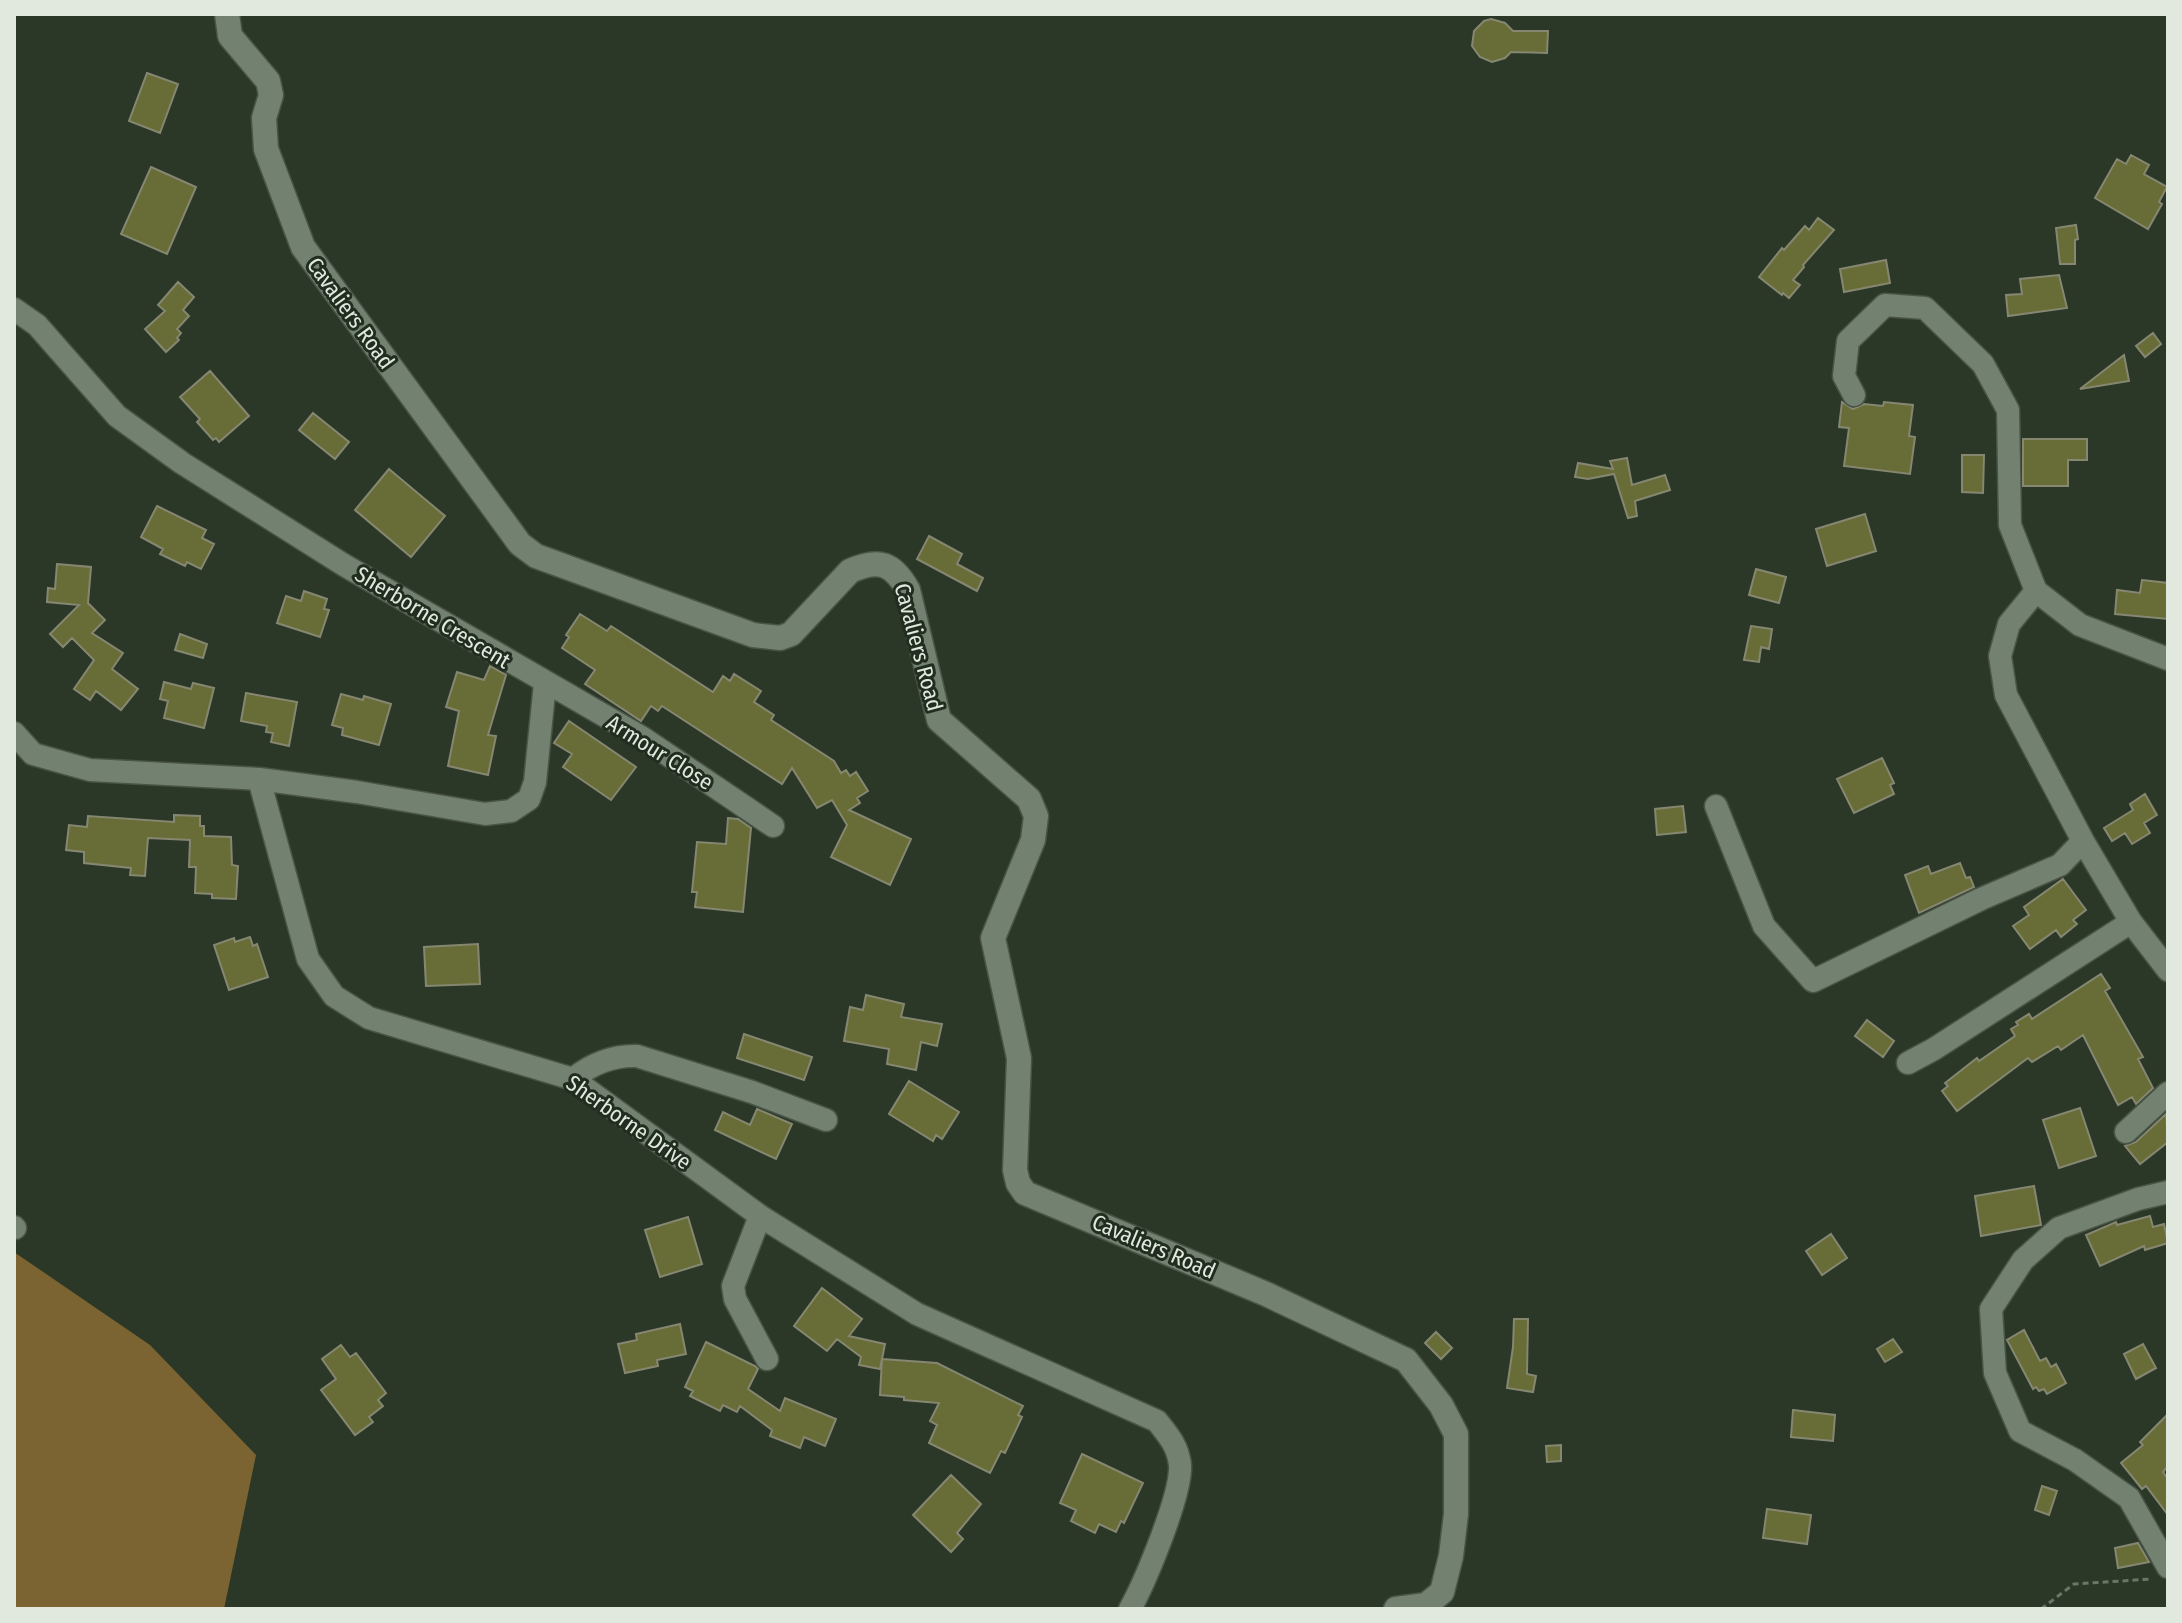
<svg xmlns="http://www.w3.org/2000/svg" width="2182" height="1623" viewBox="0 0 2182 1623" font-family="'Fira Sans Condensed',sans-serif">
<style>
.forest{fill:#7c6432}
.building{fill:#686c37;stroke:#858771;stroke-width:2}
.lines{fill:none;stroke-linecap:round;stroke-linejoin:round}
.street-casing{stroke:#495447;stroke-width:25}
.secondary-casing{stroke:#495447;stroke-width:27}
.path{stroke:#6b7668;stroke-width:3;stroke-dasharray:6 4;stroke-linecap:butt}
.street{stroke:#738270;stroke-width:22}
.secondary{stroke:#738270;stroke-width:24}
.labels{text-anchor:middle;stroke-width:6;stroke-linejoin:round;paint-order:stroke}
.street-label{font-size:22px;fill:#e1e9df;stroke:#212e1f}
</style>
<rect width="100%" height="100%" fill="#2b3828"/>
<!-- forest -->
<path class="forest" d="M 14,1252 L 150,1345 L 256,1455 L 224,1609 L 14,1609 Z"/>
<!-- building -->
<path class="building" d="M 1491,19 L 1505,23 L 1513,31 L 1548,31 L 1547,53 L 1511,52 L 1505,58 L 1492,62 L 1480,57 L 1472,46 L 1474,31 L 1484,21 Z
M 147,73 L 178,84 L 160,133 L 129,121 Z
M 2131,155 L 2149,165 L 2144,174 L 2167,187 L 2159,202 L 2162,204 L 2148,229 L 2095,198 L 2117,159 L 2126,164 Z
M 151,167 L 196,187 L 167,254 L 121,234 Z
M 1818,218 L 1834,230 L 1803,265 L 1804,267 L 1793,280 L 1800,285 L 1789,298 L 1783,293 L 1782,295 L 1759,277 L 1782,248 L 1784,250 L 1805,226 L 1809,230 Z
M 2076,225 L 2078,239 L 2075,240 L 2075,264 L 2060,264 L 2056,228 Z
M 1886,260 L 1890,283 L 1844,292 L 1840,269 Z
M 2059,275 L 2067,308 L 2008,316 L 2006,295 L 2022,294 L 2020,279 Z
M 178,282 L 194,297 L 183,310 L 189,316 L 177,329 L 181,333 L 177,338 L 179,340 L 166,352 L 145,329 L 165,311 L 158,305 Z
M 2153,333 L 2161,344 L 2145,357 L 2136,346 Z
M 2124,355 L 2129,381 L 2080,389 Z
M 210,371 L 249,416 L 219,442 L 216,438 L 213,440 L 197,422 L 200,419 L 180,397 Z
M 1842,402 L 1853,409 L 1864,404 L 1883,406 L 1884,402 L 1913,405 L 1909,436 L 1915,437 L 1910,474 L 1844,466 L 1849,428 L 1839,427 Z
M 313,413 L 349,442 L 335,459 L 299,430 Z
M 2023,439 L 2087,439 L 2087,460 L 2068,460 L 2068,486 L 2023,486 Z
M 1962,455 L 1984,455 L 1983,493 L 1962,492 Z
M 1627,458 L 1632,485 L 1665,475 L 1670,490 L 1635,501 L 1637,516 L 1628,518 L 1614,474 L 1588,479 L 1575,477 L 1578,463 L 1613,469 L 1610,461 Z
M 389,469 L 445,516 L 411,557 L 355,510 Z
M 157,506 L 206,530 L 202,538 L 214,544 L 201,569 L 187,562 L 185,566 L 160,554 L 163,549 L 141,537 Z
M 1865,514 L 1876,551 L 1827,566 L 1816,529 Z
M 929,536 L 962,554 L 957,564 L 983,578 L 977,591 L 917,559 Z
M 57,564 L 91,567 L 88,603 L 105,620 L 92,633 L 123,653 L 112,669 L 138,689 L 121,710 L 96,691 L 90,700 L 74,689 L 94,660 L 72,638 L 63,647 L 50,634 L 79,605 L 47,602 L 48,588 L 55,589 Z
M 1756,569 L 1786,577 L 1779,603 L 1749,595 Z
M 2142,580 L 2168,583 L 2168,619 L 2115,614 L 2117,590 L 2140,593 Z
M 304,591 L 327,599 L 324,609 L 329,610 L 320,637 L 277,623 L 286,596 L 301,601 Z
M 580,614 L 607,631 L 611,626 L 713,692 L 723,676 L 730,681 L 734,674 L 761,691 L 754,702 L 774,715 L 771,720 L 834,761 L 841,773 L 846,770 L 850,776 L 856,772 L 868,791 L 857,798 L 860,803 L 849,810 L 911,839 L 890,885 L 831,857 L 847,825 L 832,800 L 817,808 L 792,768 L 782,784 L 662,706 L 658,711 L 651,706 L 641,721 L 585,684 L 595,670 L 562,648 L 569,637 L 566,635 Z
M 1751,626 L 1772,629 L 1769,649 L 1761,647 L 1759,662 L 1744,660 Z
M 180,634 L 207,644 L 203,658 L 175,650 Z
M 490,666 L 506,675 L 488,735 L 496,736 L 488,775 L 448,766 L 459,711 L 446,707 L 457,672 L 484,680 Z
M 164,682 L 191,689 L 193,683 L 214,688 L 204,728 L 164,718 L 168,701 L 160,699 Z
M 246,693 L 297,702 L 289,746 L 271,742 L 273,733 L 266,732 L 267,726 L 241,721 Z
M 341,694 L 363,700 L 364,696 L 391,704 L 379,745 L 342,735 L 343,728 L 332,725 Z
M 569,721 L 636,767 L 611,800 L 563,767 L 572,754 L 554,743 Z
M 1882,758 L 1894,783 L 1890,785 L 1894,794 L 1854,813 L 1837,779 Z
M 2145,794 L 2157,815 L 2144,823 L 2150,833 L 2132,844 L 2125,833 L 2112,841 L 2104,828 L 2133,810 L 2130,804 Z
M 1683,806 L 1686,832 L 1657,835 L 1655,809 Z
M 174,815 L 200,816 L 200,826 L 204,826 L 204,836 L 231,837 L 232,865 L 238,866 L 236,899 L 212,898 L 212,894 L 195,893 L 196,867 L 189,867 L 190,840 L 148,838 L 145,876 L 130,875 L 131,868 L 84,863 L 84,852 L 66,850 L 69,825 L 87,827 L 88,816 L 174,822 Z
M 728,818 L 738,819 L 751,828 L 743,912 L 695,907 L 697,892 L 692,892 L 697,842 L 726,844 Z
M 1960,863 L 1966,878 L 1970,877 L 1974,887 L 1919,913 L 1905,875 L 1928,866 L 1931,874 Z
M 2063,879 L 2086,910 L 2073,920 L 2077,924 L 2061,937 L 2056,930 L 2030,949 L 2013,926 L 2029,915 L 2024,907 Z
M 250,937 L 253,946 L 257,944 L 268,977 L 229,990 L 214,945 L 234,938 L 235,942 Z
M 478,944 L 480,984 L 426,986 L 424,947 Z
M 2101,974 L 2110,988 L 2105,991 L 2143,1057 L 2138,1059 L 2153,1088 L 2136,1104 L 2132,1097 L 2118,1105 L 2083,1035 L 2061,1050 L 2058,1046 L 2032,1062 L 2028,1058 L 1957,1111 L 1942,1091 L 1948,1086 L 1945,1083 L 1977,1058 L 1979,1061 L 2015,1036 L 2011,1029 L 2018,1025 L 2016,1022 L 2029,1014 L 2032,1019 Z
M 866,995 L 904,1004 L 901,1017 L 942,1024 L 937,1046 L 921,1042 L 916,1070 L 887,1064 L 889,1049 L 844,1041 L 850,1007 L 863,1010 Z
M 1867,1020 L 1894,1041 L 1883,1057 L 1855,1036 Z
M 744,1034 L 812,1057 L 804,1080 L 737,1058 Z
M 909,1081 L 959,1112 L 942,1139 L 936,1135 L 933,1141 L 889,1114 Z
M 2080,1108 L 2096,1156 L 2059,1168 L 2043,1120 Z
M 757,1109 L 792,1124 L 776,1159 L 715,1130 L 723,1112 L 750,1125 Z
M 2166,1114 L 2168,1142 L 2140,1164 L 2125,1146 L 2136,1142 Z
M 2034,1186 L 2041,1225 L 1981,1236 L 1975,1196 Z
M 2150,1216 L 2153,1227 L 2164,1224 L 2168,1243 L 2145,1250 L 2144,1246 L 2100,1266 L 2086,1235 L 2116,1222 L 2117,1225 Z
M 688,1217 L 702,1264 L 660,1277 L 645,1230 Z
M 1831,1234 L 1847,1258 L 1822,1275 L 1806,1251 Z
M 822,1288 L 862,1319 L 849,1336 L 885,1344 L 880,1369 L 859,1365 L 861,1357 L 837,1339 L 827,1351 L 794,1326 Z
M 1514,1319 L 1528,1319 L 1527,1374 L 1536,1376 L 1533,1392 L 1507,1388 L 1513,1347 Z
M 680,1324 L 686,1354 L 657,1360 L 658,1366 L 625,1373 L 618,1344 L 637,1340 L 636,1334 Z
M 2024,1330 L 2040,1361 L 2046,1358 L 2051,1367 L 2056,1364 L 2066,1383 L 2047,1394 L 2044,1389 L 2039,1391 L 2036,1387 L 2033,1389 L 2007,1340 Z
M 1436,1332 L 1452,1348 L 1441,1359 L 1425,1343 Z
M 1893,1339 L 1902,1352 L 1885,1362 L 1877,1349 Z
M 706,1342 L 755,1366 L 758,1369 L 748,1389 L 780,1411 L 785,1398 L 836,1419 L 825,1446 L 804,1437 L 800,1448 L 770,1436 L 772,1430 L 740,1406 L 737,1412 L 723,1405 L 720,1411 L 690,1396 L 693,1391 L 685,1387 Z
M 2143,1344 L 2156,1368 L 2136,1379 L 2124,1354 Z
M 341,1345 L 350,1357 L 356,1353 L 386,1393 L 378,1400 L 383,1406 L 369,1417 L 373,1422 L 355,1435 L 321,1390 L 336,1379 L 322,1359 Z
M 882,1359 L 937,1363 L 1023,1406 L 1018,1415 L 1022,1417 L 1005,1453 L 1001,1451 L 990,1473 L 929,1443 L 937,1425 L 930,1421 L 939,1403 L 904,1400 L 904,1397 L 880,1395 Z
M 1793,1410 L 1835,1415 L 1833,1441 L 1791,1437 Z
M 2168,1414 L 2168,1466 L 2163,1472 L 2168,1479 L 2168,1515 L 2146,1486 L 2142,1489 L 2121,1463 L 2143,1445 L 2140,1442 Z
M 1561,1445 L 1561,1461 L 1547,1462 L 1546,1446 Z
M 1082,1454 L 1143,1483 L 1124,1523 L 1121,1521 L 1116,1532 L 1099,1524 L 1095,1533 L 1071,1521 L 1076,1510 L 1060,1503 Z
M 951,1475 L 981,1504 L 957,1533 L 963,1539 L 951,1552 L 913,1515 Z
M 2042,1486 L 2057,1491 L 2049,1515 L 2035,1510 Z
M 1767,1509 L 1811,1515 L 1807,1544 L 1763,1538 Z
M 2138,1543 L 2149,1562 L 2118,1568 L 2115,1548 Z"/>
<g class="lines">
<defs>
<path id="street" d="M 14,309 L 37,325 L 117,416 L 182,463 L 344,565 L 643,738 L 773,826
M 1854,395 L 1844,376 L 1848,341 L 1885,305 L 1925,308 L 1983,364 L 2008,410 L 2010,525 L 2036,591
M 2036,591 L 2080,625 L 2168,659
M 14,733 L 33,754 L 90,770 L 259,779 L 357,792 L 485,814 L 511,811 L 529,799 L 535,782 L 545,683
M 259,779 L 308,959 L 334,996 L 369,1018 L 573,1079 L 760,1216 L 917,1314 L 1157,1421 C 1168,1435 1178,1446 1180,1465 C 1182,1494 1145,1582 1130,1609
M 1716,806 L 1764,926 L 1813,981 L 1981,899 L 2060,865 L 2083,841 L 2006,695 L 2000,656 L 2009,624 L 2036,591
M 2131,922 L 2168,970
M 1908,1063 L 1934,1049 L 2131,922 L 2083,841
M 573,1079 C 591,1064 614,1055 637,1056 L 752,1092 L 826,1120
M 2126,1132 L 2168,1093
M 2168,1192 L 2138,1199 L 2059,1228 L 2023,1260 L 1991,1309 L 1995,1373 L 2020,1431 L 2075,1460 L 2129,1498 L 2168,1567
M 760,1216 L 733,1286 L 735,1299 L 767,1359
M 14,1227 L 15,1228"/>
<path id="secondary" d="M 227,14 L 230,36 L 268,81 L 271,95 L 264,118 L 266,149 L 303,247 L 520,544 L 536,556 L 753,635 L 780,638 L 791,634 L 850,571 C 879,558 893,563 908,590 L 939,720 L 1029,799 L 1036,816 L 1033,840 L 993,938 L 1019,1058 L 1015,1170 L 1018,1183 L 1025,1193 L 1266,1294 L 1406,1360 L 1441,1405 L 1456,1434 L 1456,1514 L 1451,1556 L 1442,1592 L 1426,1605 L 1396,1609"/>
</defs>
<!-- street casing -->
<use href="#street" class="street-casing"/>
<!-- secondary casing -->
<use href="#secondary" class="secondary-casing"/>
<!-- path -->
<path class="path" d="M 2041,1609 L 2074,1584 L 2152,1579"/>
<!-- street -->
<use href="#street" class="street"/>
<!-- secondary -->
<use href="#secondary" class="secondary"/>
</g>
<g class="labels">
<!-- street labels -->
<g class="street-label">
<text transform="translate(351 313) rotate(54)" y="8">Cavaliers Road</text>
<text transform="translate(433 617) rotate(31)" y="8">Sherborne Crescent</text>
<text transform="translate(919 647) rotate(75)" y="8">Cavaliers Road</text>
<text transform="translate(660 752) rotate(32)" y="8">Armour Close</text>
<text transform="translate(629 1122) rotate(35)" y="8">Sherborne Drive</text>
<text transform="translate(1154 1246) rotate(23)" y="8">Cavaliers Road</text>
</g>
</g>
<!-- border -->
<rect width="2182" height="1623" fill="none" stroke="#e1e9df" stroke-width="32"/>
</svg>
